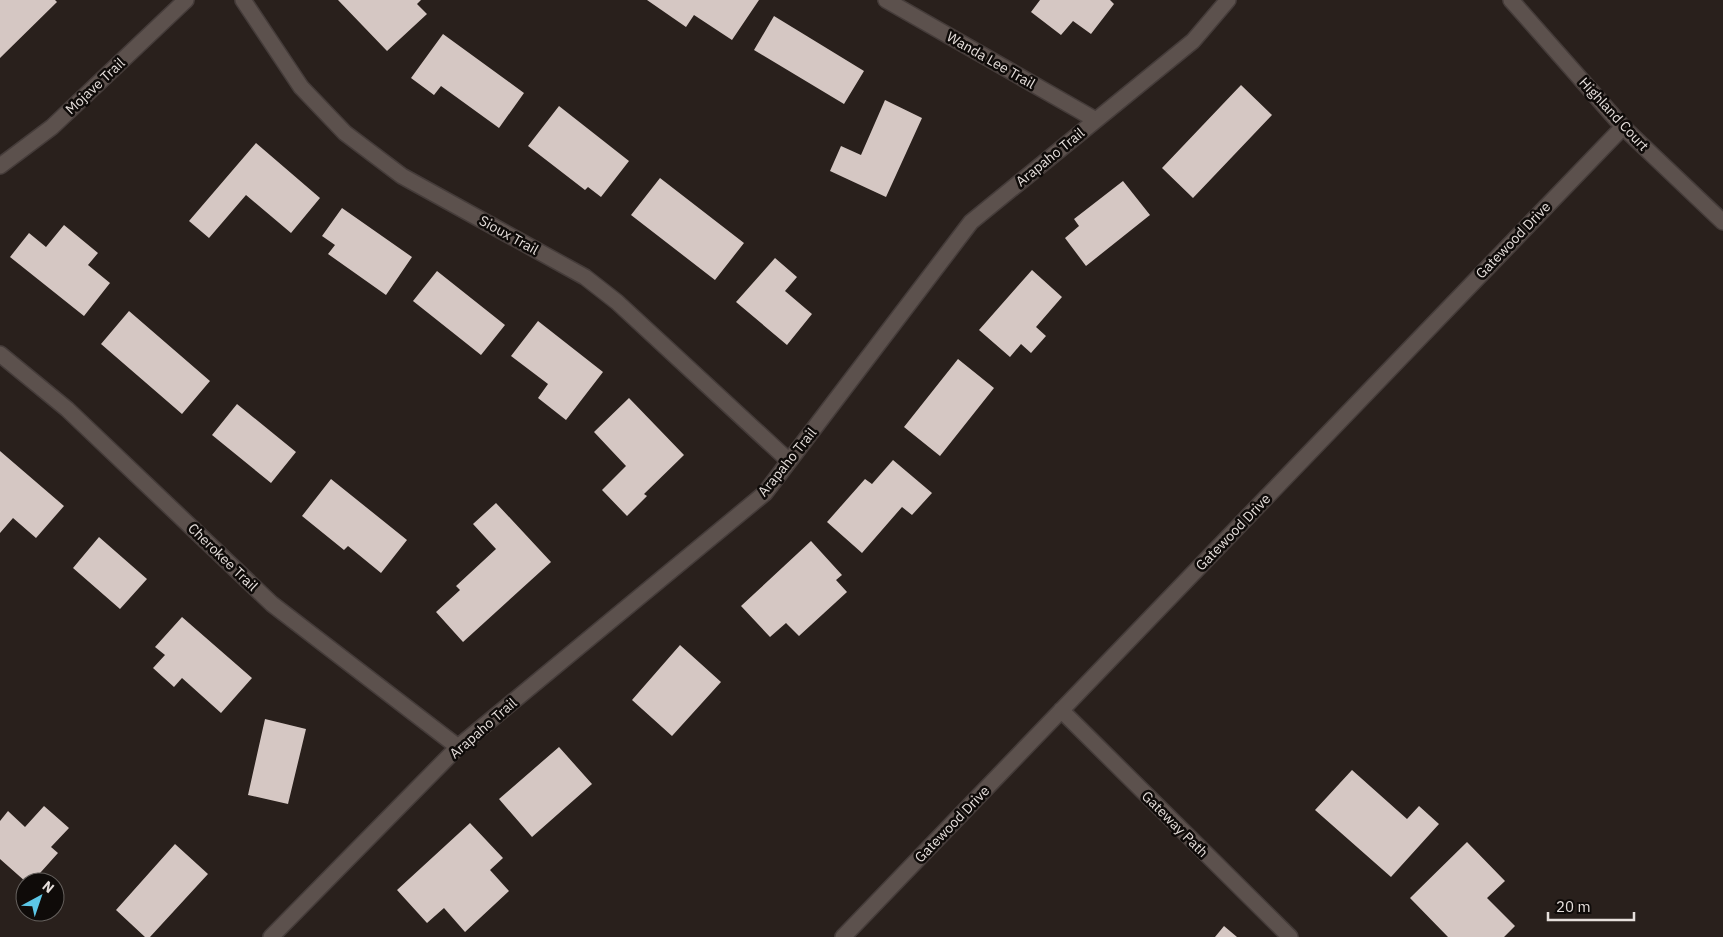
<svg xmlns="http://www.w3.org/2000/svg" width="1723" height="937" viewBox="0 0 1723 937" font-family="'IBM Plex Sans',sans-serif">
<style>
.building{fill:#d5c7c3}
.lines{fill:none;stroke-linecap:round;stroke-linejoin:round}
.minor-casing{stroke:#453c3a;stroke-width:18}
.minor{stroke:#5c514d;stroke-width:15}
.labels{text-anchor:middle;stroke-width:5;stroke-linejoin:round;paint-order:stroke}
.street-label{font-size:14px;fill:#e6dfdc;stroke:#0f0b09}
</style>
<rect width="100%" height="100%" fill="#29201c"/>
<!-- building -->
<path class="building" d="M 0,0 L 55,0 L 57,2 L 0,58 Z
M 338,0 L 421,0 L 417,4 L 427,14 L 387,51 Z
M 647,0 L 759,0 L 732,40 L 694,15 L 686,27 Z
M 1040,0 L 1110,0 L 1114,4 L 1091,34 L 1073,21 L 1061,35 L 1031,12 Z
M 774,16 L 864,71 L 844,104 L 754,50 Z
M 443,34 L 524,93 L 499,128 L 441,86 L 434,95 L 411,78 Z
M 1241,85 L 1272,115 L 1193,198 L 1162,168 Z
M 885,100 L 922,118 L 886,197 L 830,171 L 841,146 L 861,155 Z
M 559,106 L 629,161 L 601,197 L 588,187 L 585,190 L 528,146 Z
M 256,143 L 320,198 L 291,233 L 246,195 L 209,238 L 189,221 Z
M 660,178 L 744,243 L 715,280 L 631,215 Z
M 1123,181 L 1150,215 L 1086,266 L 1065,238 L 1079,226 L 1074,219 Z
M 342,208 L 412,257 L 386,295 L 328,254 L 335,245 L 322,236 Z
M 64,225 L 98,253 L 88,265 L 110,283 L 84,316 L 10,257 L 29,233 L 46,247 Z
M 775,258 L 797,277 L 785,291 L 812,314 L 787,345 L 736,302 Z
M 1032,270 L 1062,297 L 1036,327 L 1046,336 L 1031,353 L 1021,344 L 1010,357 L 979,330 Z
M 437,271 L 505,325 L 481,355 L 413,301 Z
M 129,311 L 210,381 L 182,414 L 101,344 Z
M 538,321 L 603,372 L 566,420 L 538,398 L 548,384 L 511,356 Z
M 958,359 L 994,388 L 940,456 L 904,427 Z
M 629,398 L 684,455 L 644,494 L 647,496 L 627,516 L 602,490 L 626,466 L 594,432 Z
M 237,404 L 296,452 L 271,483 L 212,435 Z
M 0,451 L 64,506 L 36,538 L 13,518 L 0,533 Z
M 893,460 L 932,493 L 912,515 L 902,507 L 862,553 L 827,522 L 865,479 L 872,484 Z
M 331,479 L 407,540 L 381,573 L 348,546 L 344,550 L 302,516 Z
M 496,503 L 551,562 L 463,642 L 436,612 L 460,590 L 456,586 L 496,549 L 473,524 Z
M 99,537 L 147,579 L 120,609 L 73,568 Z
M 811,541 L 842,575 L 836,580 L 847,592 L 799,636 L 786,623 L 770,637 L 741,606 Z
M 182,617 L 252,678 L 221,713 L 182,678 L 174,687 L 153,668 L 165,655 L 155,647 Z
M 680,645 L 721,682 L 672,736 L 632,700 Z
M 265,719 L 306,729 L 288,804 L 248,795 Z
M 559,747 L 592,784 L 532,837 L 499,799 Z
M 1352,770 L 1407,819 L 1419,806 L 1439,824 L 1391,877 L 1315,810 Z
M 44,806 L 69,828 L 51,847 L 58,853 L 32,882 L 26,882 L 0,859 L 0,821 L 8,811 L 25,827 Z
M 470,823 L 503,858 L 490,870 L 509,891 L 465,932 L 444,908 L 427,923 L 397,890 Z
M 1467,842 L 1505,881 L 1487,898 L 1515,926 L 1504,937 L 1448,937 L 1410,898 Z
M 175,844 L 208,874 L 150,937 L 145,937 L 116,910 Z
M 1224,926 L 1237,937 L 1215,937 Z"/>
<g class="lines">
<defs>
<path id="minor" d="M 243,0 L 301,87 L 345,133 L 402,176 L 585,277 L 617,302 L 789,461
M 886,0 L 1096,120
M 1511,0 L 1623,127 L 1723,222
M 0,166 L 52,127 L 186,0
M 0,354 L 67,409 L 272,604 L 458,747
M 1061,710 L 1290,937
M 271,937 L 458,747 L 765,493 L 971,222 L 1193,41 L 1228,0
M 843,937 L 1623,127"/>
</defs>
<!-- minor casing -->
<use href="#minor" class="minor-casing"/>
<!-- minor -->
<use href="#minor" class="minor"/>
</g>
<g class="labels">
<!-- street labels -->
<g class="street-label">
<text transform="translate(991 60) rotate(30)" y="5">Wanda Lee Trail</text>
<text transform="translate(95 86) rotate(-43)" y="5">Mojave Trail</text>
<text transform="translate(1614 114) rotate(47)" y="5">Highland Court</text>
<text transform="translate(1050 157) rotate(-39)" y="5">Arapaho Trail</text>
<text transform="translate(509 235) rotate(29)" y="5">Sioux Trail</text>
<text transform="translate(1513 240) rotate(-46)" y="5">Gatewood Drive</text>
<text transform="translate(787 462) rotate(-51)" y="5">Arapaho Trail</text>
<text transform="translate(1233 532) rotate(-46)" y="5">Gatewood Drive</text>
<text transform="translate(223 557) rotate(44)" y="5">Cherokee Trail</text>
<text transform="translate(483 728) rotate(-41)" y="5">Arapaho Trail</text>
<text transform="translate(952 824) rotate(-46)" y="5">Gatewood Drive</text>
<text transform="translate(1175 824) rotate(45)" y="5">Gateway Path</text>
</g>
</g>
<!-- north arrow -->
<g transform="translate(40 897) rotate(40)"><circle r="24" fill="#0f0b09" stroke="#65605d"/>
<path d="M0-4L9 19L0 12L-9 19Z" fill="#5cc7e7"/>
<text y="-8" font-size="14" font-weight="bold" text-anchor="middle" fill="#e6dfdc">N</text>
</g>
<!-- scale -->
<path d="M1548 912v8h86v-8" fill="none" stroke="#e6dfdc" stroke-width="2.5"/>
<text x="1556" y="912" font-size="15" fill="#e6dfdc" stroke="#0f0b09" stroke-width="4" paint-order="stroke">20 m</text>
</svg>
